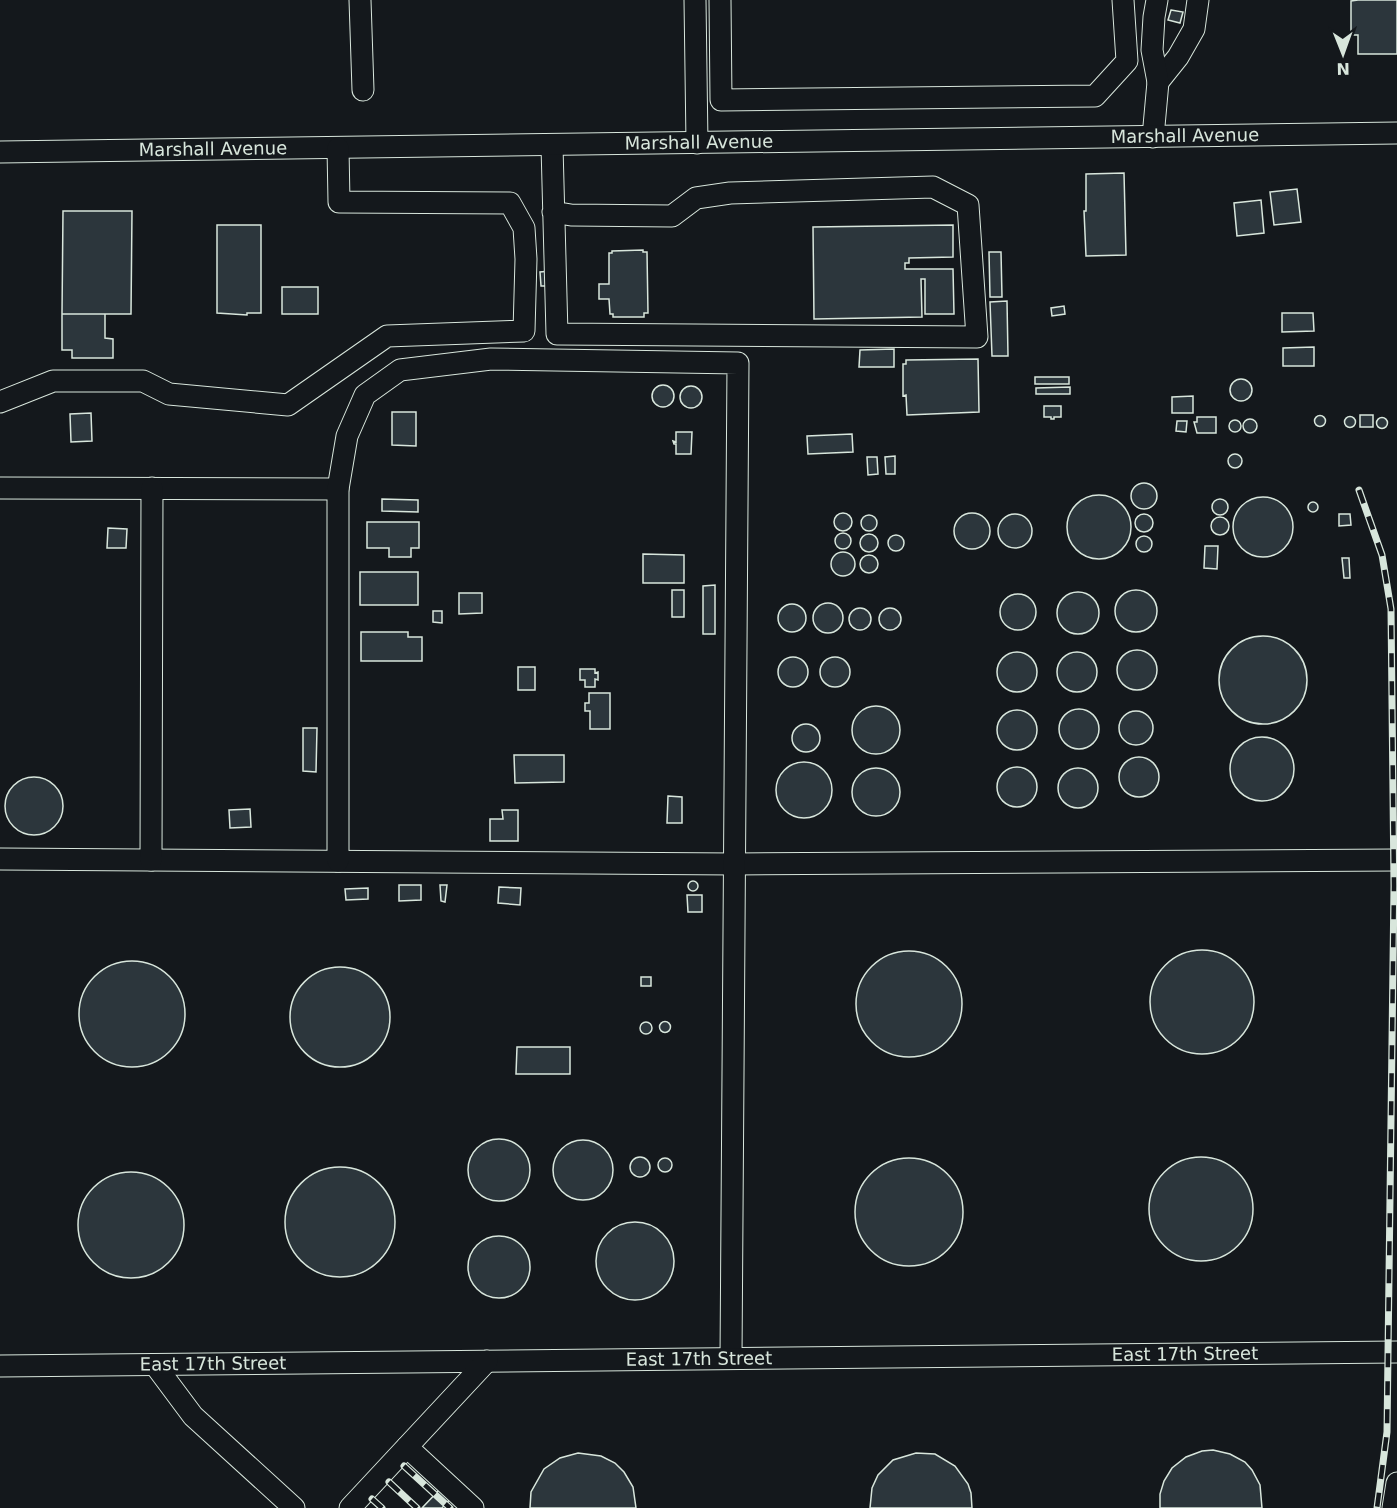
<svg xmlns="http://www.w3.org/2000/svg" width="1397" height="1508" viewBox="0 0 1397 1508" font-family="'DejaVu Sans',sans-serif">
<style>
.building{fill:#2c363c;stroke:#d8e6dc;stroke-width:1.5}
.lines{fill:none;stroke-linecap:round;stroke-linejoin:round}
.minor-casing{stroke:#d8e6dc;stroke-width:23}
.minor{stroke:#14181c;stroke-width:21}
.rail-casing{stroke:#d8e6dc;stroke-width:7}
.rail{stroke:#14181c;stroke-width:4.5;stroke-dasharray:14;stroke-linecap:butt}
.labels{text-anchor:middle;stroke-width:4.5;stroke-linejoin:round;paint-order:stroke}
.street-label{font-size:18px;fill:#d8e6dc;stroke:#14181c}
</style>
<rect width="100%" height="100%" fill="#14181c"/>
<!-- building -->
<path class="building" d="M 1358,0 L 1397,0 L 1397,54 L 1358,54 L 1358,35 L 1351,35 L 1351,1 Z
M 1171,10 L 1183,12 L 1180,23 L 1168,20 Z
M 1124,173 L 1126,255 L 1086,256 L 1084,211 L 1086,211 L 1086,174 Z
M 1297,189 L 1301,222 L 1274,225 L 1270,192 Z
M 1261,200 L 1264,233 L 1237,236 L 1234,203 Z
M 63,211 L 132,211 L 131,314 L 62,314 Z
M 217,225 L 261,225 L 261,313 L 247,313 L 247,315 L 217,313 Z
M 953,225 L 953,257 L 909,258 L 909,263 L 905,263 L 905,269 L 953,269 L 954,314 L 925,314 L 925,279 L 921,279 L 922,317 L 814,319 L 813,227 Z
M 643,250 L 643,252 L 647,252 L 648,313 L 644,313 L 644,317 L 613,317 L 613,314 L 610,314 L 609,299 L 599,299 L 599,284 L 609,284 L 609,253 L 612,253 L 612,251 Z
M 989,252 L 1001,252 L 1002,297 L 990,297 Z
M 550,271 L 551,286 L 541,286 L 540,272 Z
M 282,287 L 318,287 L 318,314 L 282,314 Z
M 1007,301 L 1008,356 L 992,356 L 990,302 Z
M 1064,306 L 1065,314 L 1052,316 L 1051,308 Z
M 1282,313 L 1313,313 L 1314,331 L 1282,332 Z
M 62,314 L 105,314 L 105,338 L 113,339 L 113,358 L 72,358 L 72,350 L 62,350 Z
M 1314,347 L 1314,366 L 1283,366 L 1283,348 Z
M 894,349 L 894,367 L 859,367 L 860,350 Z
M 978,359 L 979,412 L 907,415 L 906,395 L 903,396 L 903,364 L 906,364 L 906,360 Z
M 1035,377 L 1069,377 L 1069,384 L 1035,384 Z
M1230 390a11 11 0 1 1 22 0a11 11 0 1 1-22 0Z
M652 396a11 11 0 1 1 22 0a11 11 0 1 1-22 0Z
M680 397a11 11 0 1 1 22 0a11 11 0 1 1-22 0Z
M 1070,387 L 1070,394 L 1036,394 L 1036,388 Z
M 1193,396 L 1193,413 L 1172,413 L 1172,397 Z
M 1044,406 L 1061,406 L 1061,417 L 1054,417 L 1054,419 L 1051,419 L 1051,417 L 1044,417 Z
M 392,412 L 416,412 L 416,446 L 392,445 Z
M 91,413 L 92,441 L 71,442 L 70,414 Z
M 1360,415 L 1373,415 L 1373,427 L 1360,427 Z
M1314.5 421a5.5 5.5 0 1 1 11 0a5.5 5.5 0 1 1-11 0Z
M1344.5 422a5.5 5.5 0 1 1 11 0a5.5 5.5 0 1 1-11 0Z
M 1197,417 L 1216,417 L 1216,433 L 1197,433 L 1194,422 L 1197,422 Z
M1376.5 423a5.5 5.5 0 1 1 11 0a5.5 5.5 0 1 1-11 0Z
M1243 426a7 7 0 1 1 14 0a7 7 0 1 1-14 0Z
M1229 426a6 6 0 1 1 12 0a6 6 0 1 1-12 0Z
M 1177,421 L 1187,421 L 1186,432 L 1176,431 Z
M 676,432 L 692,432 L 691,454 L 676,454 L 676,444 L 674,444 L 673,441 L 676,442 Z
M 852,434 L 853,452 L 808,454 L 807,436 Z
M1228 461a7 7 0 1 1 14 0a7 7 0 1 1-14 0Z
M 895,456 L 895,474 L 886,474 L 885,457 Z
M 867,457 L 877,457 L 878,474 L 868,475 Z
M1131 496a13 13 0 1 1 26 0a13 13 0 1 1-26 0Z
M1067 527a32 32 0 1 1 64 0a32 32 0 1 1-64 0Z
M1233 527a30 30 0 1 1 60 0a30 30 0 1 1-60 0Z
M 382,499 L 418,500 L 418,512 L 382,511 Z
M1212 507a8 8 0 1 1 16 0a8 8 0 1 1-16 0Z
M1308 507a5 5 0 1 1 10 0a5 5 0 1 1-10 0Z
M954 531a18 18 0 1 1 36 0a18 18 0 1 1-36 0Z
M834 522a9 9 0 1 1 18 0a9 9 0 1 1-18 0Z
M998 531a17 17 0 1 1 34 0a17 17 0 1 1-34 0Z
M 1339,514 L 1350,514 L 1351,525 L 1339,526 Z
M1135 523a9 9 0 1 1 18 0a9 9 0 1 1-18 0Z
M861 523a8 8 0 1 1 16 0a8 8 0 1 1-16 0Z
M1211 526a9 9 0 1 1 18 0a9 9 0 1 1-18 0Z
M 367,522 L 419,522 L 419,548 L 411,548 L 411,557 L 389,557 L 389,548 L 367,548 Z
M 108,528 L 127,529 L 126,548 L 107,548 Z
M835 541a8 8 0 1 1 16 0a8 8 0 1 1-16 0Z
M860 543a9 9 0 1 1 18 0a9 9 0 1 1-18 0Z
M888 543a8 8 0 1 1 16 0a8 8 0 1 1-16 0Z
M1136 544a8 8 0 1 1 16 0a8 8 0 1 1-16 0Z
M 1205,546 L 1218,546 L 1217,569 L 1204,568 Z
M831 564a12 12 0 1 1 24 0a12 12 0 1 1-24 0Z
M 643,554 L 684,555 L 684,583 L 643,583 Z
M860 564a9 9 0 1 1 18 0a9 9 0 1 1-18 0Z
M 1342,558 L 1349,558 L 1350,578 L 1344,578 Z
M 360,572 L 418,572 L 418,605 L 360,605 Z
M 715,585 L 715,634 L 703,634 L 703,586 Z
M1115 611a21 21 0 1 1 42 0a21 21 0 1 1-42 0Z
M 672,590 L 684,590 L 684,617 L 672,617 Z
M1057 613a21 21 0 1 1 42 0a21 21 0 1 1-42 0Z
M 459,593 L 482,593 L 482,613 L 459,614 Z
M1000 612a18 18 0 1 1 36 0a18 18 0 1 1-36 0Z
M813 618a15 15 0 1 1 30 0a15 15 0 1 1-30 0Z
M778 618a14 14 0 1 1 28 0a14 14 0 1 1-28 0Z
M879 619a11 11 0 1 1 22 0a11 11 0 1 1-22 0Z
M849 619a11 11 0 1 1 22 0a11 11 0 1 1-22 0Z
M 433,611 L 442,611 L 442,623 L 433,622 Z
M 361,632 L 408,632 L 408,637 L 422,637 L 422,661 L 361,661 Z
M1219 680a44 44 0 1 1 88 0a44 44 0 1 1-88 0Z
M1117 670a20 20 0 1 1 40 0a20 20 0 1 1-40 0Z
M1057 672a20 20 0 1 1 40 0a20 20 0 1 1-40 0Z
M997 672a20 20 0 1 1 40 0a20 20 0 1 1-40 0Z
M820 672a15 15 0 1 1 30 0a15 15 0 1 1-30 0Z
M778 672a15 15 0 1 1 30 0a15 15 0 1 1-30 0Z
M 518,667 L 535,667 L 535,690 L 518,690 Z
M 580,669 L 595,669 L 595,673 L 598,672 L 598,680 L 595,679 L 595,687 L 585,687 L 585,680 L 580,680 Z
M 589,693 L 610,693 L 610,729 L 590,729 L 590,711 L 585,711 L 585,703 L 589,703 Z
M852 730a24 24 0 1 1 48 0a24 24 0 1 1-48 0Z
M1059 729a20 20 0 1 1 40 0a20 20 0 1 1-40 0Z
M997 730a20 20 0 1 1 40 0a20 20 0 1 1-40 0Z
M1119 728a17 17 0 1 1 34 0a17 17 0 1 1-34 0Z
M792 738a14 14 0 1 1 28 0a14 14 0 1 1-28 0Z
M 303,728 L 317,728 L 316,772 L 303,771 Z
M1230 769a32 32 0 1 1 64 0a32 32 0 1 1-64 0Z
M 514,755 L 564,755 L 564,782 L 515,783 Z
M1119 777a20 20 0 1 1 40 0a20 20 0 1 1-40 0Z
M776 790a28 28 0 1 1 56 0a28 28 0 1 1-56 0Z
M997 787a20 20 0 1 1 40 0a20 20 0 1 1-40 0Z
M852 792a24 24 0 1 1 48 0a24 24 0 1 1-48 0Z
M1058 788a20 20 0 1 1 40 0a20 20 0 1 1-40 0Z
M5 806a29 29 0 1 1 58 0a29 29 0 1 1-58 0Z
M 668,796 L 682,797 L 682,823 L 667,823 Z
M 250,809 L 251,827 L 230,828 L 229,810 Z
M 502,810 L 518,810 L 518,841 L 490,841 L 490,819 L 503,819 Z
M688 886a5 5 0 1 1 10 0a5 5 0 1 1-10 0Z
M 399,885 L 421,885 L 421,900 L 399,901 Z
M 440,885 L 447,885 L 445,902 L 441,901 Z
M 499,887 L 521,888 L 520,905 L 498,903 Z
M 368,888 L 368,899 L 346,900 L 345,889 Z
M 687,895 L 702,895 L 702,912 L 688,912 Z
M1150 1002a52 52 0 1 1 104 0a52 52 0 1 1-104 0Z
M856 1004a53 53 0 1 1 106 0a53 53 0 1 1-106 0Z
M79 1014a53 53 0 1 1 106 0a53 53 0 1 1-106 0Z
M290 1017a50 50 0 1 1 100 0a50 50 0 1 1-100 0Z
M 641,977 L 651,977 L 651,986 L 641,986 Z
M659.5 1027a5.5 5.5 0 1 1 11 0a5.5 5.5 0 1 1-11 0Z
M640 1028a6 6 0 1 1 12 0a6 6 0 1 1-12 0Z
M 517,1047 L 570,1047 L 570,1074 L 516,1074 Z
M468 1170a31 31 0 1 1 62 0a31 31 0 1 1-62 0Z
M553 1170a30 30 0 1 1 60 0a30 30 0 1 1-60 0Z
M1149 1209a52 52 0 1 1 104 0a52 52 0 1 1-104 0Z
M630 1167a10 10 0 1 1 20 0a10 10 0 1 1-20 0Z
M658 1165a7 7 0 1 1 14 0a7 7 0 1 1-14 0Z
M855 1212a54 54 0 1 1 108 0a54 54 0 1 1-108 0Z
M285 1222a55 55 0 1 1 110 0a55 55 0 1 1-110 0Z
M78 1225a53 53 0 1 1 106 0a53 53 0 1 1-106 0Z
M596 1261a39 39 0 1 1 78 0a39 39 0 1 1-78 0Z
M468 1267a31 31 0 1 1 62 0a31 31 0 1 1-62 0Z
M 1213,1450 L 1230,1454 L 1245,1462 L 1252,1470 L 1260,1485 L 1262,1508 L 1160,1508 L 1160,1494 L 1164,1481 L 1172,1468 L 1186,1457 L 1202,1451 Z
M 578,1453 L 601,1456 L 615,1463 L 624,1472 L 633,1487 L 636,1508 L 530,1508 L 531,1492 L 544,1469 L 560,1458 Z
M 916,1453 L 935,1454 L 955,1466 L 968,1484 L 971,1493 L 972,1508 L 870,1508 L 872,1488 L 878,1475 L 893,1460 Z
M 442,1487 L 453,1496 L 442,1508 L 422,1508 Z"/>
<g class="lines">
<defs>
<g id="minor">
<path d="M 360,0 L 363,90"/>
<path d="M 695,0 L 697,143"/>
<path d="M 720,0 L 721,100 L 1095,96 L 1127,61 L 1123,0"/>
<path d="M 1158,82 L 1178,57 L 1194,29 L 1198,0"/>
<path d="M 1153,137 L 1158,82 L 1152,50 L 1154,17 L 1157,0"/>
<path d="M 552,146 L 557,334 L 977,337 L 968,205 L 933,187 L 730,193 L 696,198 L 672,216 L 571,215 L 553,212"/>
<path id="s1" d="M 0,152 L 1397,133"/>
<path d="M 0,402 L 53,381 L 143,381 L 169,394 L 288,405 L 387,336 L 524,331 L 526,259 L 524,228 L 510,203 L 339,202 L 338,148"/>
<path d="M 0,488 L 338,489"/>
<path d="M 0,859 L 735,864 L 1397,860"/>
<path d="M 151,860 L 152,488"/>
<path d="M 338,861 L 338,489 L 347,436 L 365,395 L 400,370 L 491,359 L 738,363 L 731,1358"/>
<path d="M 155,1365 L 193,1416 L 294,1508"/>
<path id="s2" d="M 0,1366 L 1397,1352"/>
<path d="M 407,1447 L 473,1508"/>
<path d="M 350,1508 L 487,1361"/>
<path d="M 1393,1508 L 1397,1483"/>
</g>
</defs>
<!-- minor casing -->
<use href="#minor" class="minor-casing"/>
<!-- minor -->
<use href="#minor" class="minor"/>
<defs>
<path id="rail" d="M 1359,490 L 1382,555 L 1391,609 L 1394,886 L 1387,1432 L 1377,1508
M 404,1466 L 450,1508
M 389,1482 L 417,1508
M 372,1499 L 382,1508"/>
</defs>
<!-- rail casing -->
<use href="#rail" class="rail-casing"/>
<!-- rail -->
<use href="#rail" class="rail"/>
</g>
<g class="labels">
<!-- street labels -->
<g class="street-label">
<text dy="6" stroke="none"><textPath href="#s1" startOffset="1185">Marshall Avenue</textPath></text>
<text dy="6" stroke="none"><textPath href="#s1" startOffset="699">Marshall Avenue</textPath></text>
<text dy="6" stroke="none"><textPath href="#s1" startOffset="213">Marshall Avenue</textPath></text>
<text dy="6" stroke="none"><textPath href="#s2" startOffset="1185">East 17th Street</textPath></text>
<text dy="6" stroke="none"><textPath href="#s2" startOffset="699">East 17th Street</textPath></text>
<text dy="6" stroke="none"><textPath href="#s2" startOffset="213">East 17th Street</textPath></text>
</g>
</g>
<!-- north arrow -->
<g transform="translate(1343 54) rotate(179)" stroke="#14181c" stroke-width="4.5" paint-order="stroke">
<path d="M0-4.5L10 22L0 15L-10 22Z" fill="#d8e6dc"/>
<text y="-9" font-size="16" font-weight="bold" text-anchor="middle" fill="#d8e6dc">N</text>
</g>
</svg>
